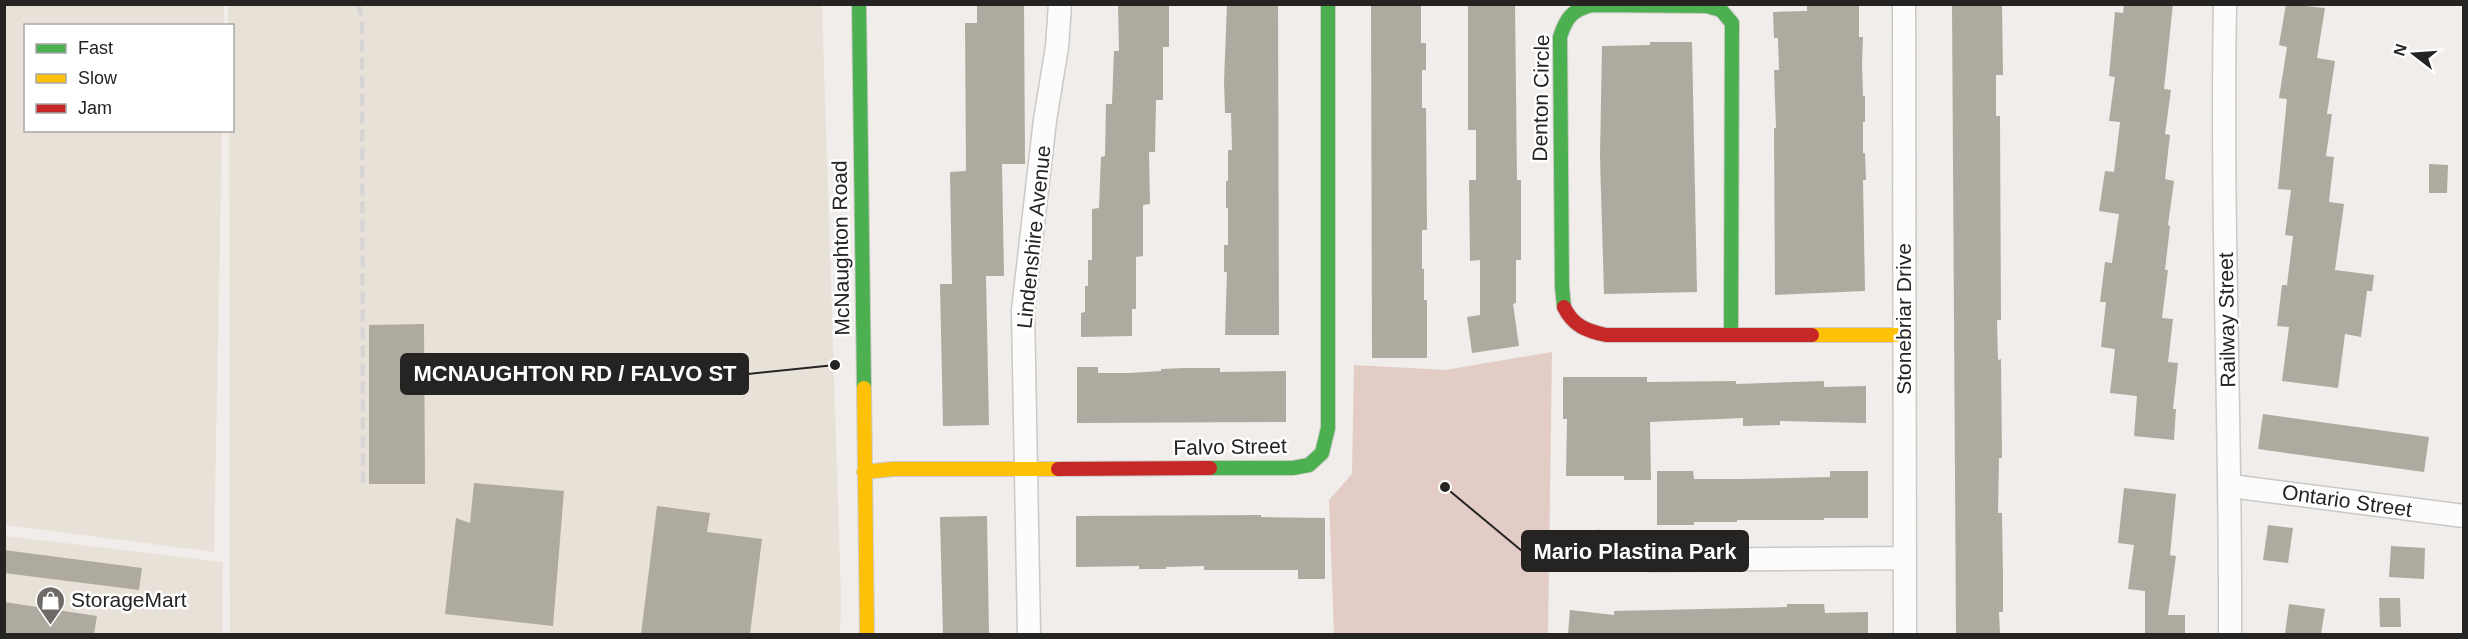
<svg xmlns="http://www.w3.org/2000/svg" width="2468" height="639" viewBox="0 0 2468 639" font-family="Helvetica,sans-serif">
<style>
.built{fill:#e8e1d8}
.green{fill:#e2ccc5}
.building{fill:#afaa9f}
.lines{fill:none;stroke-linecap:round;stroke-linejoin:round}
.street-casing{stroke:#cbc9c6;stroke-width:25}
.fast-casing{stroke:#cbc9c6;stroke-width:16}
.slow-casing{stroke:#cbc9c6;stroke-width:16}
.jam-casing{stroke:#cbc9c6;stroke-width:16}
.street{stroke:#fdfcfc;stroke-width:22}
.fast{stroke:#4caf50;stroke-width:14}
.slow{stroke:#ffc107;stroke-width:14}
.jam{stroke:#c62828;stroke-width:14}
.rail{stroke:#d6d5d4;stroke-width:4.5;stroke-dasharray:12 6;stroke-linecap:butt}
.labels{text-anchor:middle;stroke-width:5;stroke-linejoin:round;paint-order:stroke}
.street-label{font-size:21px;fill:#262422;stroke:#fff}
.poi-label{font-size:21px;fill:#262422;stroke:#fff;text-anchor:start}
.leader{fill:none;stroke:#262422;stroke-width:2}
.callout-dot{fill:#262422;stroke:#fff;stroke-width:2}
.callout{fill:#262422;stroke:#262422;stroke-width:2}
.callout-label{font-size:22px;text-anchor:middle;font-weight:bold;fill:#fff}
</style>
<rect width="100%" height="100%" fill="#f0edea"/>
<!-- built -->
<path class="built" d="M 5,4 L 224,5 L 224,25 L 26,26 L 26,130 L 222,131 L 214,552 L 5,525 Z
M 228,5 L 822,5 L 841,597 L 840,634 L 230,634 L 229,131 L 232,130 L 232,26 L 228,25 Z
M 5,536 L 223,562 L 222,634 L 5,634 Z"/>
<!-- green -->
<path class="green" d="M 1552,352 L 1548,634 L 1334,634 L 1329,500 L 1352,474 L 1354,365 L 1445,370 Z"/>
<!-- building -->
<path class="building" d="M 977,4 L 1024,4 L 1025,164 L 1002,164 L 1004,276 L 986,276 L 989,425 L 943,426 L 940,284 L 952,284 L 950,172 L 966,171 L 965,23 L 977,23 Z
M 1118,4 L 1169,4 L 1169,47 L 1163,47 L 1163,100 L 1156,100 L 1155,152 L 1149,152 L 1150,204 L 1143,205 L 1143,256 L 1136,257 L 1136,309 L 1132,309 L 1132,336 L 1081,337 L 1081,313 L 1085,312 L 1085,286 L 1088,286 L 1088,260 L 1092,260 L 1092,209 L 1099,208 L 1101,157 L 1105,156 L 1106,104 L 1112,104 L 1114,51 L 1119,51 Z
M 1227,4 L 1278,4 L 1279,335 L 1225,335 L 1227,272 L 1224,272 L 1224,245 L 1228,245 L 1228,208 L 1226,208 L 1226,181 L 1228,181 L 1228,150 L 1232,150 L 1231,113 L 1225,113 L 1224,81 Z
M 1371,4 L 1421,4 L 1421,43 L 1426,43 L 1426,70 L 1422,70 L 1422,108 L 1426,108 L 1427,230 L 1422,230 L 1422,269 L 1424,269 L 1424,300 L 1427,300 L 1427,358 L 1372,358 Z
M 1468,4 L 1515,4 L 1517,180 L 1521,180 L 1521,260 L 1516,260 L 1516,303 L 1513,304 L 1519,346 L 1472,353 L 1467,317 L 1480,315 L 1480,260 L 1470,261 L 1469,180 L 1476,180 L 1476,130 L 1468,130 Z
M 1807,4 L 1859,4 L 1859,37 L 1863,37 L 1862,64 L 1863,96 L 1865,96 L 1865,122 L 1863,122 L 1863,153 L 1865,153 L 1866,180 L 1863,180 L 1865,291 L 1775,295 L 1774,128 L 1776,128 L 1774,70 L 1779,70 L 1778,38 L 1774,38 L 1773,12 L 1807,11 Z
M 1952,4 L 2002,4 L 2003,75 L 1996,75 L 1996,116 L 2000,116 L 2001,320 L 1997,320 L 1998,360 L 2001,359 L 2002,458 L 1999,458 L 1998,513 L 2002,513 L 2003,577 L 2003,612 L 1999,612 L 2000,634 L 1956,634 Z
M 2124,4 L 2173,4 L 2164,89 L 2171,90 L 2165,134 L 2170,135 L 2165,179 L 2174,181 L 2168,225 L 2170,226 L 2165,270 L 2168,270 L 2162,318 L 2173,319 L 2168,362 L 2178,363 L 2173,409 L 2176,409 L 2174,440 L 2134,436 L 2137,396 L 2110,393 L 2115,349 L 2101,347 L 2106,302 L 2100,302 L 2105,262 L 2112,263 L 2119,214 L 2099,211 L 2105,171 L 2114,172 L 2120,122 L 2109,121 L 2115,77 L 2109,76 L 2115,12 L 2123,13 Z
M 2286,4 L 2325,8 L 2317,58 L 2335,61 L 2327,114 L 2332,114 L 2326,156 L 2334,157 L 2329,202 L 2344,204 L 2335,270 L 2374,275 L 2372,291 L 2367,291 L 2361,337 L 2345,334 L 2338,388 L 2282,381 L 2289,327 L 2277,326 L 2282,285 L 2287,285 L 2293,236 L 2285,235 L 2291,190 L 2278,189 L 2287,99 L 2279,98 L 2287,47 L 2279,45 Z
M 1650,42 L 1692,42 L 1697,292 L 1604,294 L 1600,157 L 1602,46 L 1650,45 Z
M 2429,164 L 2448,165 L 2447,193 L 2429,193 Z
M 424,324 L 425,484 L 369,484 L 369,325 Z
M 1077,367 L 1098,367 L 1098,373 L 1130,373 L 1161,371 L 1161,369 L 1185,368 L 1220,368 L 1220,372 L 1286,371 L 1286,422 L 1077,423 Z
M 1563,377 L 1647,377 L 1647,382 L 1736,381 L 1736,384 L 1824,381 L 1824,387 L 1866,386 L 1866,423 L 1780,421 L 1780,425 L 1743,426 L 1743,418 L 1650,422 L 1651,480 L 1624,480 L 1624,476 L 1566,476 L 1567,419 L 1563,419 Z
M 2263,414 L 2429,437 L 2424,472 L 2258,449 Z
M 1657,471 L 1693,471 L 1694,479 L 1743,479 L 1830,477 L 1830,471 L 1868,471 L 1868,518 L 1824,518 L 1824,520 L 1737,520 L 1737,522 L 1694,522 L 1694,525 L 1657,525 Z
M 474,483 L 564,491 L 553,626 L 445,614 L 456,518 L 470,523 Z
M 2124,488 L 2176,494 L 2170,555 L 2176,556 L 2168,615 L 2185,615 L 2185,634 L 2145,634 L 2145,591 L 2128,589 L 2134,545 L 2118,543 Z
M 657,506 L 710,513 L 707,532 L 762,539 L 750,634 L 641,634 Z
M 1261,515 L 1261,517 L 1325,518 L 1325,579 L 1298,579 L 1298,570 L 1204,570 L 1204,566 L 1166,567 L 1166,569 L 1139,569 L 1139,566 L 1076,567 L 1076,516 Z
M 987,516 L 989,634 L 943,634 L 940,517 Z
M 2268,525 L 2293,528 L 2288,563 L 2263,560 Z
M 2391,546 L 2425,548 L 2424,579 L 2389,577 Z
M 4,550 L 142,568 L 139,590 L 4,573 Z
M 2379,598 L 2400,598 L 2401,627 L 2380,627 Z
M 4,602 L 97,616 L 94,634 L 4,634 Z
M 1787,604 L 1824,604 L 1825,613 L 1868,612 L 1868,634 L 1568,634 L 1570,610 L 1614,615 L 1614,611 L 1787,607 Z
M 2289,604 L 2325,609 L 2321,634 L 2285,634 Z"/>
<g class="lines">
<defs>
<path id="street" d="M 1904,4 L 1905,634
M 2225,4 C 2221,215 2231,424 2230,634
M 2231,486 L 2464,516
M 1598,542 L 1649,560 L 1905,558
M 1029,634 L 1023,310 L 1045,120 L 1057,47 L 1060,4"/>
<path id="fast" d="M 859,4 L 864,388
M 1564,307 L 1562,286 L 1560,37 C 1566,18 1572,10 1592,5 L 1707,6 L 1721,10 L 1732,23 L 1731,334
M 1210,468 L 1293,468 L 1309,465 L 1322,453 L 1328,428 L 1328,4"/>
<path id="slow" d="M 1812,335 L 1904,335
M 864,388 L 867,634
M 864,472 L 893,469 L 1058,469"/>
<path id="jam" d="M 1564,307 C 1573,326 1587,331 1606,335 L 1812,335
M 1058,469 L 1210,468"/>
</defs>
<!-- street casing -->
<use href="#street" class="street-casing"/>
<!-- fast casing -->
<use href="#fast" class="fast-casing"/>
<!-- slow casing -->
<use href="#slow" class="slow-casing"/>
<!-- jam casing -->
<use href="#jam" class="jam-casing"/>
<!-- street -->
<use href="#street" class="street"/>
<!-- fast -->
<use href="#fast" class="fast"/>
<!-- slow -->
<use href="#slow" class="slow"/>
<!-- jam -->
<use href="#jam" class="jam"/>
<!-- rail -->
<path class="rail" d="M 358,4 L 362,17 L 363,483"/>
</g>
<!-- icons -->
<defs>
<symbol id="shop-pin" viewBox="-11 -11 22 30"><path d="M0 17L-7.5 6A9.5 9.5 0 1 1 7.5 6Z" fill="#6d6a68" stroke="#fff"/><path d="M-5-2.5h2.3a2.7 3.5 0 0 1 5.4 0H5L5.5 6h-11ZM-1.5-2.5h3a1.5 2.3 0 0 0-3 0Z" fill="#fff"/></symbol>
</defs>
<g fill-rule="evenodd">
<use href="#shop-pin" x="34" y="584" width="33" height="45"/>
</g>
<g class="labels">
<!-- street labels -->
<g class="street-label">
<text transform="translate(1541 98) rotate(-89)" y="7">Denton Circle</text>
<text transform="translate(1034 237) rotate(-84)" y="7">Lindenshire Avenue</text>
<text transform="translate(841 248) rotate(-91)" y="7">McNaughton Road</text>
<text transform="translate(1904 319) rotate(-90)" y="7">Stonebriar Drive</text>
<text transform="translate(2227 320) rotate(-91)" y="7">Railway Street</text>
<text transform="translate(1230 447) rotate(-1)" y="7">Falvo Street</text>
<text transform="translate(2347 501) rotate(8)" y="7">Ontario Street</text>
</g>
<!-- poi labels -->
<g class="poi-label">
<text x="71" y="607">StorageMart</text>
</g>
</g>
<!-- callouts -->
<path class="leader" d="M835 365L748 374M1445 487L1522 551"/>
<g class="callout-dot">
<circle cx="835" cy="365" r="6"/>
<circle cx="1445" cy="487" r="6"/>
</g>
<g class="callout">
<rect x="401" y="354" width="347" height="40" rx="6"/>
<rect x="1522" y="531" width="226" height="40" rx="6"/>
</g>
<g class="callout-label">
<text x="575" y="381">MCNAUGHTON RD / FALVO ST</text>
<text x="1635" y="559">Mario Plastina Park</text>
</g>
<!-- border -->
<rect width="2468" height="639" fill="none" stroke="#262422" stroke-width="12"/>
<!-- legend -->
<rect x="24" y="24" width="210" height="108" fill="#ffffff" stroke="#a8a7a7" stroke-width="1.5"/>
<rect x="36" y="44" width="30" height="9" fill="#4caf50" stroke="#a8a7a7" stroke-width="1.5"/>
<text x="78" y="54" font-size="18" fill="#262422">Fast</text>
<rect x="36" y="74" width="30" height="9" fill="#ffc107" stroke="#a8a7a7" stroke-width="1.5"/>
<text x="78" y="84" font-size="18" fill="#262422">Slow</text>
<rect x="36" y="104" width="30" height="9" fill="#c62828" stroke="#a8a7a7" stroke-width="1.5"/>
<text x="78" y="114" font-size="18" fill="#262422">Jam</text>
<!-- north arrow -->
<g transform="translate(2414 54) rotate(287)" stroke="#ffffff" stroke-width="4.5" paint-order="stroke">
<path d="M0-4.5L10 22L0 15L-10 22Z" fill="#262422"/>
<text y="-9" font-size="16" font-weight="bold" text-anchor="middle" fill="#262422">N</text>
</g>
</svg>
